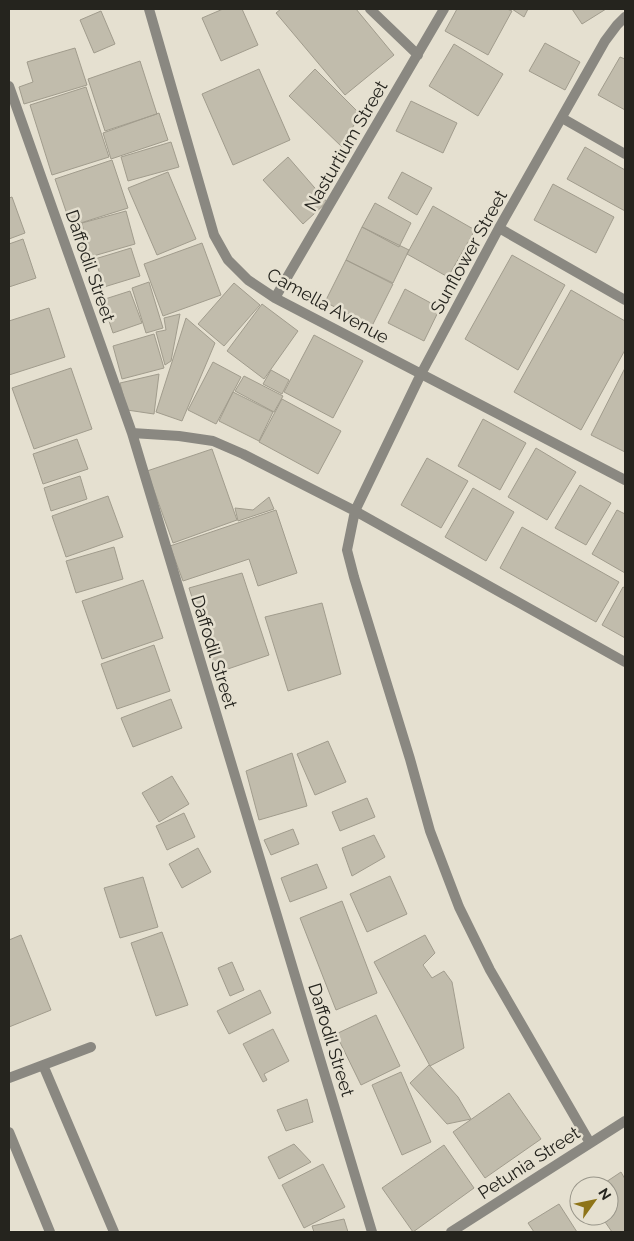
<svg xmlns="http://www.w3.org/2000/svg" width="634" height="1241" viewBox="0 0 634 1241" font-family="Raleway,sans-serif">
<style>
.building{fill:#c1bcac;stroke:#a19c8d}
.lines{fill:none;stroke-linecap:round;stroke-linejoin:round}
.street{stroke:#8a8881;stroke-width:10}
.labels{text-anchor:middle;stroke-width:5;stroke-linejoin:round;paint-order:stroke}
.street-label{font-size:18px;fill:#25241e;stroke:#e5e0d0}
</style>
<rect width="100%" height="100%" fill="#e5e0d0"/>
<!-- building -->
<path class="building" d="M 223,9 L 242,9 L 258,45 L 221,61 L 202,18 Z
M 281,9 L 356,9 L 394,55 L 345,95 L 276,13 Z
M 457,9 L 507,9 L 512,11 L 488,55 L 445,31 Z
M 512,9 L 528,9 L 524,17 Z
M 572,9 L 606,9 L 582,24 Z
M 101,11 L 115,44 L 94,53 L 80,20 Z
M 545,43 L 580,62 L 565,90 L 529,71 Z
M 454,44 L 503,74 L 478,116 L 429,86 Z
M 75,48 L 87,85 L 24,104 L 19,87 L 33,82 L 27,62 Z
M 620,57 L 625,59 L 625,110 L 598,95 Z
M 140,61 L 157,114 L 105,131 L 88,79 Z
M 259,69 L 290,140 L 233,165 L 202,94 Z
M 315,69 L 360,114 L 342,147 L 289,96 Z
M 86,87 L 109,157 L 52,175 L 30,105 Z
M 411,101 L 457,123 L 443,153 L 396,131 Z
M 159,113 L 168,140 L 111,159 L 103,133 Z
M 171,142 L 179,167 L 128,181 L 121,157 Z
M 585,147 L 625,170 L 625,211 L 567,179 Z
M 288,157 L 327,202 L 303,224 L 263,180 Z
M 112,160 L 128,208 L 71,226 L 55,179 Z
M 168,172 L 196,239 L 157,255 L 128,188 Z
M 402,172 L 432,188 L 417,215 L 388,198 Z
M 553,184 L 614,217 L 596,253 L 534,220 Z
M 12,197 L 25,233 L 9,239 L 9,198 Z
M 375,203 L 411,223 L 399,247 L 362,227 Z
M 433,206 L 475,230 L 448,277 L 407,254 Z
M 126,211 L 135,244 L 83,259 L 76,235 L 84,233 L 82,223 Z
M 362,227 L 409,250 L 393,283 L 346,260 Z
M 23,239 L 36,278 L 9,287 L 9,244 Z
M 202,243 L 221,295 L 163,316 L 144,264 Z
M 131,248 L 140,276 L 104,287 L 95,259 Z
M 512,255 L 565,285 L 518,370 L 465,339 Z
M 346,260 L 393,284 L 372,326 L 325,302 Z
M 149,282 L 163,328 L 146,333 L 132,288 Z
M 234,283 L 260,305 L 224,346 L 198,324 Z
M 405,289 L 440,308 L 424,341 L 388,323 Z
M 571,290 L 625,321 L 625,350 L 581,430 L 514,392 Z
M 130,291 L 142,323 L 113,333 L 102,300 Z
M 262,304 L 298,331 L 264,379 L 227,351 Z
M 49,308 L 65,357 L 9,375 L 9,321 Z
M 180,314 L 171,361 L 165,365 L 156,332 L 166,330 L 164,318 Z
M 186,318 L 215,343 L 182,421 L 156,412 Z
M 154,334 L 164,368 L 122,379 L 113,346 Z
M 314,335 L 363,361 L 333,418 L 284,392 Z
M 213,362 L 241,377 L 216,424 L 188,410 Z
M 71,368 L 92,429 L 34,449 L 12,388 Z
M 625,368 L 625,452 L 591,435 Z
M 271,370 L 289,380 L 282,394 L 263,384 Z
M 159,374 L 154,414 L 127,410 L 120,383 Z
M 244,376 L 283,396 L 274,412 L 235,391 Z
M 233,392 L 273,412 L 259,441 L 219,421 Z
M 282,399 L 341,431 L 318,474 L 259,442 Z
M 483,419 L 526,443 L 500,490 L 458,466 Z
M 77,439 L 88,469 L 43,484 L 33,454 Z
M 536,448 L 576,472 L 547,520 L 508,497 Z
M 212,449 L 237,520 L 173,543 L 147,471 Z
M 427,458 L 468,481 L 441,528 L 401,505 Z
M 80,476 L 87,499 L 51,511 L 44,488 Z
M 580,485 L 611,503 L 586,545 L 555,528 Z
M 473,488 L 514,512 L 486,561 L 445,537 Z
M 108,496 L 123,537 L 66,557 L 52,516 Z
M 269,497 L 274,509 L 238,521 L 235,508 L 253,510 Z
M 276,510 L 297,573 L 258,586 L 249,559 L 183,581 L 170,546 Z
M 617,510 L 625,514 L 625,573 L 592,554 Z
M 522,527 L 619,582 L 596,622 L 500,568 Z
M 114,547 L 123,579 L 76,593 L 66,561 Z
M 242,573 L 269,655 L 216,673 L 189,588 Z
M 143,580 L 163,638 L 102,659 L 82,601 Z
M 623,587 L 625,588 L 625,638 L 602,625 Z
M 322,603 L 341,674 L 288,691 L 265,617 Z
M 154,645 L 170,691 L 117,709 L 101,664 Z
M 171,699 L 182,728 L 133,747 L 121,718 Z
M 328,741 L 346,782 L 315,795 L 297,754 Z
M 292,753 L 307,806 L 259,820 L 246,771 Z
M 172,776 L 189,804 L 159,822 L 142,793 Z
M 367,798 L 375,817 L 340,831 L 332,812 Z
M 184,813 L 195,837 L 167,850 L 156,826 Z
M 293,829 L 299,844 L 271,855 L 264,840 Z
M 374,835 L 385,857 L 352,876 L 342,848 Z
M 198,848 L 211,872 L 182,888 L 169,864 Z
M 317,864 L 327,888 L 290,902 L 281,878 Z
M 390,876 L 407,914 L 367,932 L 350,894 Z
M 143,877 L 158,927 L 120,938 L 104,888 Z
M 342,901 L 377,993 L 336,1010 L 300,918 Z
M 162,932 L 188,1005 L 156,1016 L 131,943 Z
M 21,935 L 51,1010 L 9,1027 L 9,940 Z
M 425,935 L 435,953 L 423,965 L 432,978 L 444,971 L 452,982 L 464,1048 L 430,1066 L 374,962 Z
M 232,962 L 244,990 L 230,996 L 218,968 Z
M 260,990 L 271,1013 L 229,1034 L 217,1011 Z
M 376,1015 L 400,1066 L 361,1085 L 336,1034 Z
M 273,1029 L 289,1061 L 264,1074 L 267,1080 L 263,1082 L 243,1044 Z
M 429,1065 L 458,1097 L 471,1119 L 447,1124 L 410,1083 Z
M 401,1072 L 431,1142 L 402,1155 L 372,1085 Z
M 509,1093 L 541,1139 L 485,1178 L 453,1132 Z
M 307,1099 L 313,1122 L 286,1131 L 277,1110 Z
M 294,1144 L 311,1162 L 279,1179 L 268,1157 Z
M 444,1145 L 474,1188 L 413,1232 L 382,1188 Z
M 323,1164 L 345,1207 L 304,1228 L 282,1185 Z
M 621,1172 L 625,1179 L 625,1232 L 612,1232 L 601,1216 L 609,1216 L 609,1186 L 600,1186 Z
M 559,1204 L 577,1232 L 534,1232 L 528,1223 Z
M 344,1219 L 348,1232 L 314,1232 L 312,1226 Z"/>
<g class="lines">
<!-- street -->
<path class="street" d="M 149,9 L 214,235 L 228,260 L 248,280 L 275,298 L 625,480
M 370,9 L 418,55
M 9,86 L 132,433 L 372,1232
M 562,118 L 625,154
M 499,228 L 625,300
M 275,298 L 444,9
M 132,433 L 179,436 L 213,441 L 243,454 L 355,511 L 625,662
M 43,1065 L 114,1232
M 9,1078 L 91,1047
M 9,1132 L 50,1232
M 590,1143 L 490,970 L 459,907 L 430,831 L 410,759 L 354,577 L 347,550 L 355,511 L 421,374 L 499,228 L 605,41 L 617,25 L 625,17
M 451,1232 L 625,1121"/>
</g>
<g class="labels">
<!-- street labels -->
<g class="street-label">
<text transform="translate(346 146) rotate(-60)" y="6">Nasturtium Street</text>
<text transform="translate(469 252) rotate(-61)" y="6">Sunflower Street</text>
<text transform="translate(90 266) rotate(71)" y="6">Daffodil Street</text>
<text transform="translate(328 306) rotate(29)" y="6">Camella Avenue</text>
<text transform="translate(214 652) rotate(73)" y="6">Daffodil Street</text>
<text transform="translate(331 1040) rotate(73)" y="6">Daffodil Street</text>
<text transform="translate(529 1163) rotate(-33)" y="6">Petunia Street</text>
</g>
</g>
<!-- border -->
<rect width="634" height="1241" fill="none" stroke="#25241e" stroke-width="20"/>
<!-- north arrow -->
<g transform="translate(594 1201) rotate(57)"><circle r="24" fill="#e5e0d0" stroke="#989589"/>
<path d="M0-4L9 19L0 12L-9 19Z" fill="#8e7418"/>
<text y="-8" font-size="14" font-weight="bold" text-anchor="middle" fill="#25241e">N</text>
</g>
</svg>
